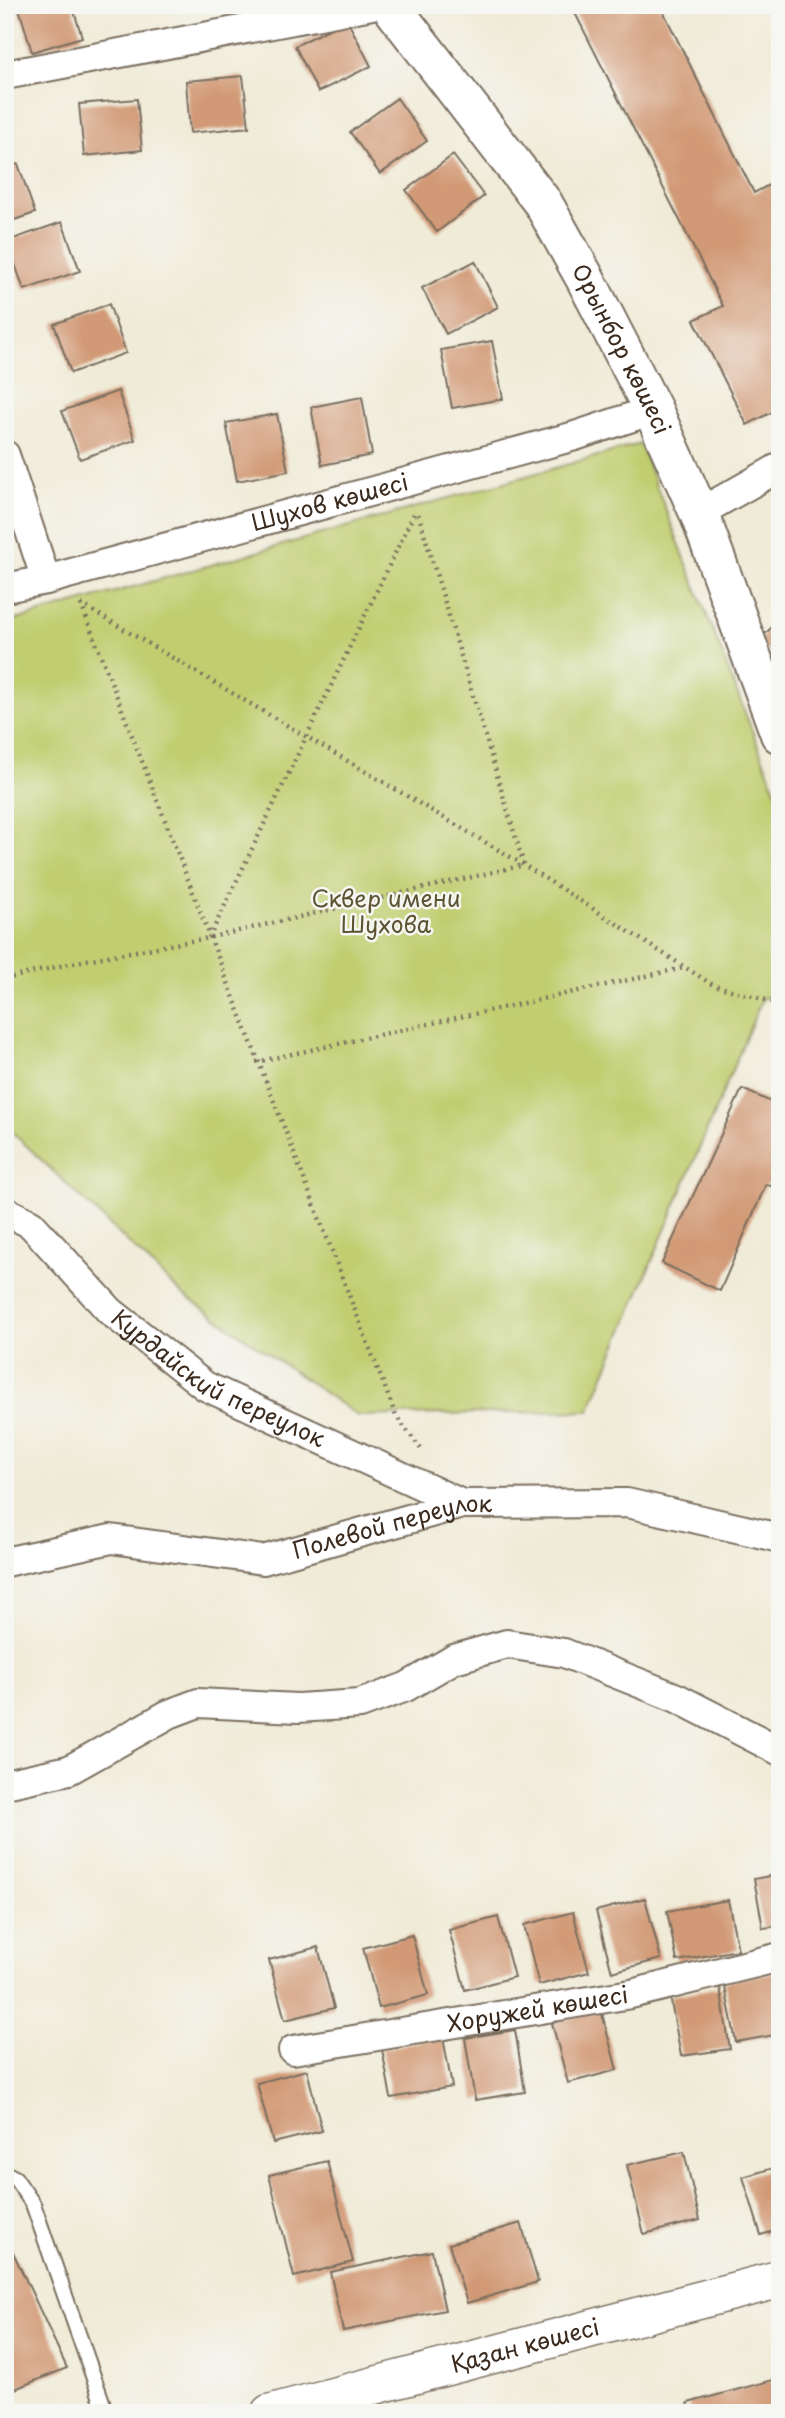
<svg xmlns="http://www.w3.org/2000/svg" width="785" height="2418" viewBox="0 0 785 2418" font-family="'Playpen Sans',sans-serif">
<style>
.green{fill:#c0ce70;stroke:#7e7c47;stroke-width:2}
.building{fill:#d19975}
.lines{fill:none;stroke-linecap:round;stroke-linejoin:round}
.service-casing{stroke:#7a6e5f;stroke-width:18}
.minor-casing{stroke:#7a6e5f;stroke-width:32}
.tertiary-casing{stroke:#7a6e5f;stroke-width:40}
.secondary-casing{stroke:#7a6e5f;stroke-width:42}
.path{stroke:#7a6e5f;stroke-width:4.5;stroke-dasharray:2 5;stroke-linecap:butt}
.service{stroke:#fff;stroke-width:14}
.minor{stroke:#fff;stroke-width:28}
.tertiary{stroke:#fff;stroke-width:37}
.secondary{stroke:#fff;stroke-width:38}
.labels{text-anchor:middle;stroke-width:5;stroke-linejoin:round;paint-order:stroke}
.street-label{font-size:23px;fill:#3b2a1e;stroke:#f6f6f2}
.park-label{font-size:23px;fill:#5c5332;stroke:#f6f6f2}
</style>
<rect width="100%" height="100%" fill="#f6f6f2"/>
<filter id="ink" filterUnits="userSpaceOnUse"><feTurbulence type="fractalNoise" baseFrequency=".0143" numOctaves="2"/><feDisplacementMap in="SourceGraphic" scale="14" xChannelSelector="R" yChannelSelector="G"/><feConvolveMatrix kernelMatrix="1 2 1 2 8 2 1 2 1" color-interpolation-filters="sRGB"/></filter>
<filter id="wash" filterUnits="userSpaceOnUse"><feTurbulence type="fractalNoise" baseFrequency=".00686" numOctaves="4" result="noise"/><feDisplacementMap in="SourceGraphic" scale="28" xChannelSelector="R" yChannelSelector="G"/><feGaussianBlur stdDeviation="1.57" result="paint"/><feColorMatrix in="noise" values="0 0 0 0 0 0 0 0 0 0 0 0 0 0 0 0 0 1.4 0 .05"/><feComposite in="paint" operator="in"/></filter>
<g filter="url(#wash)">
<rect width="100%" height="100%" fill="#f0ebd7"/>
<!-- green -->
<path class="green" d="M 640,444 L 780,802 L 780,991 L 762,999 L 589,1411 L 358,1416 L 182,1294 L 11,1131 L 5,1131 L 5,623 Z"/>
<g id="blocks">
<!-- building -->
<path class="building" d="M 18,5 L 72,5 L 82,37 L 32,52 Z
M 231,5 L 273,5 L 273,6 L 235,18 Z
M 571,5 L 660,5 L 754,193 L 780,179 L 780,408 L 747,425 L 694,320 L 723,306 Z
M 347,20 L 371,66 L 318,92 L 295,46 Z
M 243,76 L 249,127 L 190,133 L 186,81 Z
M 397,98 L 427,141 L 380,174 L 350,132 Z
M 137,99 L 142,150 L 84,156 L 79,104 Z
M 453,155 L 484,196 L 437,232 L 406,190 Z
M 18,164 L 35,213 L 5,223 L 5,168 Z
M 62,222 L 80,271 L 24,290 L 7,241 Z
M 475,261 L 498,307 L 446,334 L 422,288 Z
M 109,304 L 126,353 L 71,373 L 54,324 Z
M 492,341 L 503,399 L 452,408 L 441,350 Z
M 118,391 L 135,440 L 80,459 L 62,411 Z
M 362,397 L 372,455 L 322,465 L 311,407 Z
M 277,414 L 288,471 L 237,481 L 226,423 Z
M 780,619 L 780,663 L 758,641 Z
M 742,1089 L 780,1106 L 780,1190 L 766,1184 L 720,1291 L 662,1263 Z
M 780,1874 L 780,1926 L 763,1928 L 754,1879 Z
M 645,1898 L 661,1959 L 612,1972 L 596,1911 Z
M 728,1900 L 738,1950 L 677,1961 L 667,1911 Z
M 573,1912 L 589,1972 L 539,1985 L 524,1925 Z
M 498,1917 L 514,1977 L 465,1990 L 449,1930 Z
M 412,1935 L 428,1995 L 379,2008 L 363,1948 Z
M 318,1947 L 334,2008 L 285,2020 L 269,1960 Z
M 774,1972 L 780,2002 L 780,2034 L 736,2042 L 724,1982 Z
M 720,1987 L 730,2049 L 681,2056 L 670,1996 Z
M 601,2010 L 617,2070 L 568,2083 L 552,2023 Z
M 515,2030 L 525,2092 L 475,2100 L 465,2038 Z
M 443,2037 L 452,2087 L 391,2098 L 382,2049 Z
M 307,2070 L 322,2131 L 273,2143 L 257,2083 Z
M 684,2152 L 700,2220 L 644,2234 L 627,2165 Z
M 327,2161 L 353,2262 L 294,2277 L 269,2175 Z
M 780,2166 L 780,2229 L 761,2235 L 743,2177 Z
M 521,2223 L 538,2282 L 467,2303 L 449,2244 Z
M 5,2235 L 67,2368 L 5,2393 Z
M 432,2251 L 445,2310 L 343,2331 L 330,2272 Z
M 780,2378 L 780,2413 L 691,2413 L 688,2403 Z"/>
</g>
</g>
<g filter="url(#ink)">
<use href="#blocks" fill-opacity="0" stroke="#7a6e5f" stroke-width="2"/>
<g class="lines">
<defs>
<path id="service" d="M 5,2173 L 15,2178 L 33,2204 L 106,2413"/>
<g id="minor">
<path d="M 5,75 L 372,5"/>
<path d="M 5,455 L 46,580"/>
<path d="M 699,513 L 780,467"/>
<path id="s1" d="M 5,588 L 46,580 L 575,436 L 653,410"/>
<path id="s2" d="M 5,1211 L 31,1224 L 110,1311 L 205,1386 L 462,1504"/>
<path id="s3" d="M 5,1562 L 111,1539 L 263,1560 L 462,1504 L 627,1503 L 780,1538"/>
<path d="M 5,1784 L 69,1770 L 169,1714 L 198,1703 L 298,1708 L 360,1704 L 406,1687 L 454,1659 L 507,1644 L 564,1653 L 677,1698 L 780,1751"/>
<path id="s4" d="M 293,2050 L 631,1994 L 780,1957"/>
</g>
<g id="tertiary">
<path id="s5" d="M 270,2413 L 780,2279"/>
</g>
<g id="secondary">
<path id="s6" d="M 390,5 L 543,203 L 586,280 L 653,410 L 699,513 L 780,734"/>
</g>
</defs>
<!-- service casing -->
<use href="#service" class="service-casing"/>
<!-- minor casing -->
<use href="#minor" class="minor-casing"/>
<!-- tertiary casing -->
<use href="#tertiary" class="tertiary-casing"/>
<!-- secondary casing -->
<use href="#secondary" class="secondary-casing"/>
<!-- path -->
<path class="path" d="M 81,604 L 396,1416 L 421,1449
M 81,604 L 524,865 L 713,985 L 780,1004
M 209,938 L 414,514
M 5,979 L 86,960 L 208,938 L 524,865 L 417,510
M 256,1062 L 683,968"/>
<!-- service -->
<use href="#service" class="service"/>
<!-- minor -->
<use href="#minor" class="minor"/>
<!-- tertiary -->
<use href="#tertiary" class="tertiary"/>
<!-- secondary -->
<use href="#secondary" class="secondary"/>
</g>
</g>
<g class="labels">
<!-- street labels -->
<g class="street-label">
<text dy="8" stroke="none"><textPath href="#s6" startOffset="416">Орынбор көшесі</textPath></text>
<text dy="8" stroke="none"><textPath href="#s1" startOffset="336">Шухов көшесі</textPath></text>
<text dy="8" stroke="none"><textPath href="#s2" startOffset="275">Курдайский переулок</textPath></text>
<text dy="8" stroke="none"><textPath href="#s3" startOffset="396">Полевой переулок</textPath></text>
<text dy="8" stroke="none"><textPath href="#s4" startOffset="248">Хоружей көшесі</textPath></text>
<text dy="8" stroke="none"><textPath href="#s5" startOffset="264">Қазан көшесі</textPath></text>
</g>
<!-- park labels -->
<g class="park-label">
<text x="386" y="907">Сквер имени<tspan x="386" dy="26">Шухова</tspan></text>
</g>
</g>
<!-- margin -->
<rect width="785" height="2418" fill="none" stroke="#f6f6f2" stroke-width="28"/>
</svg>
